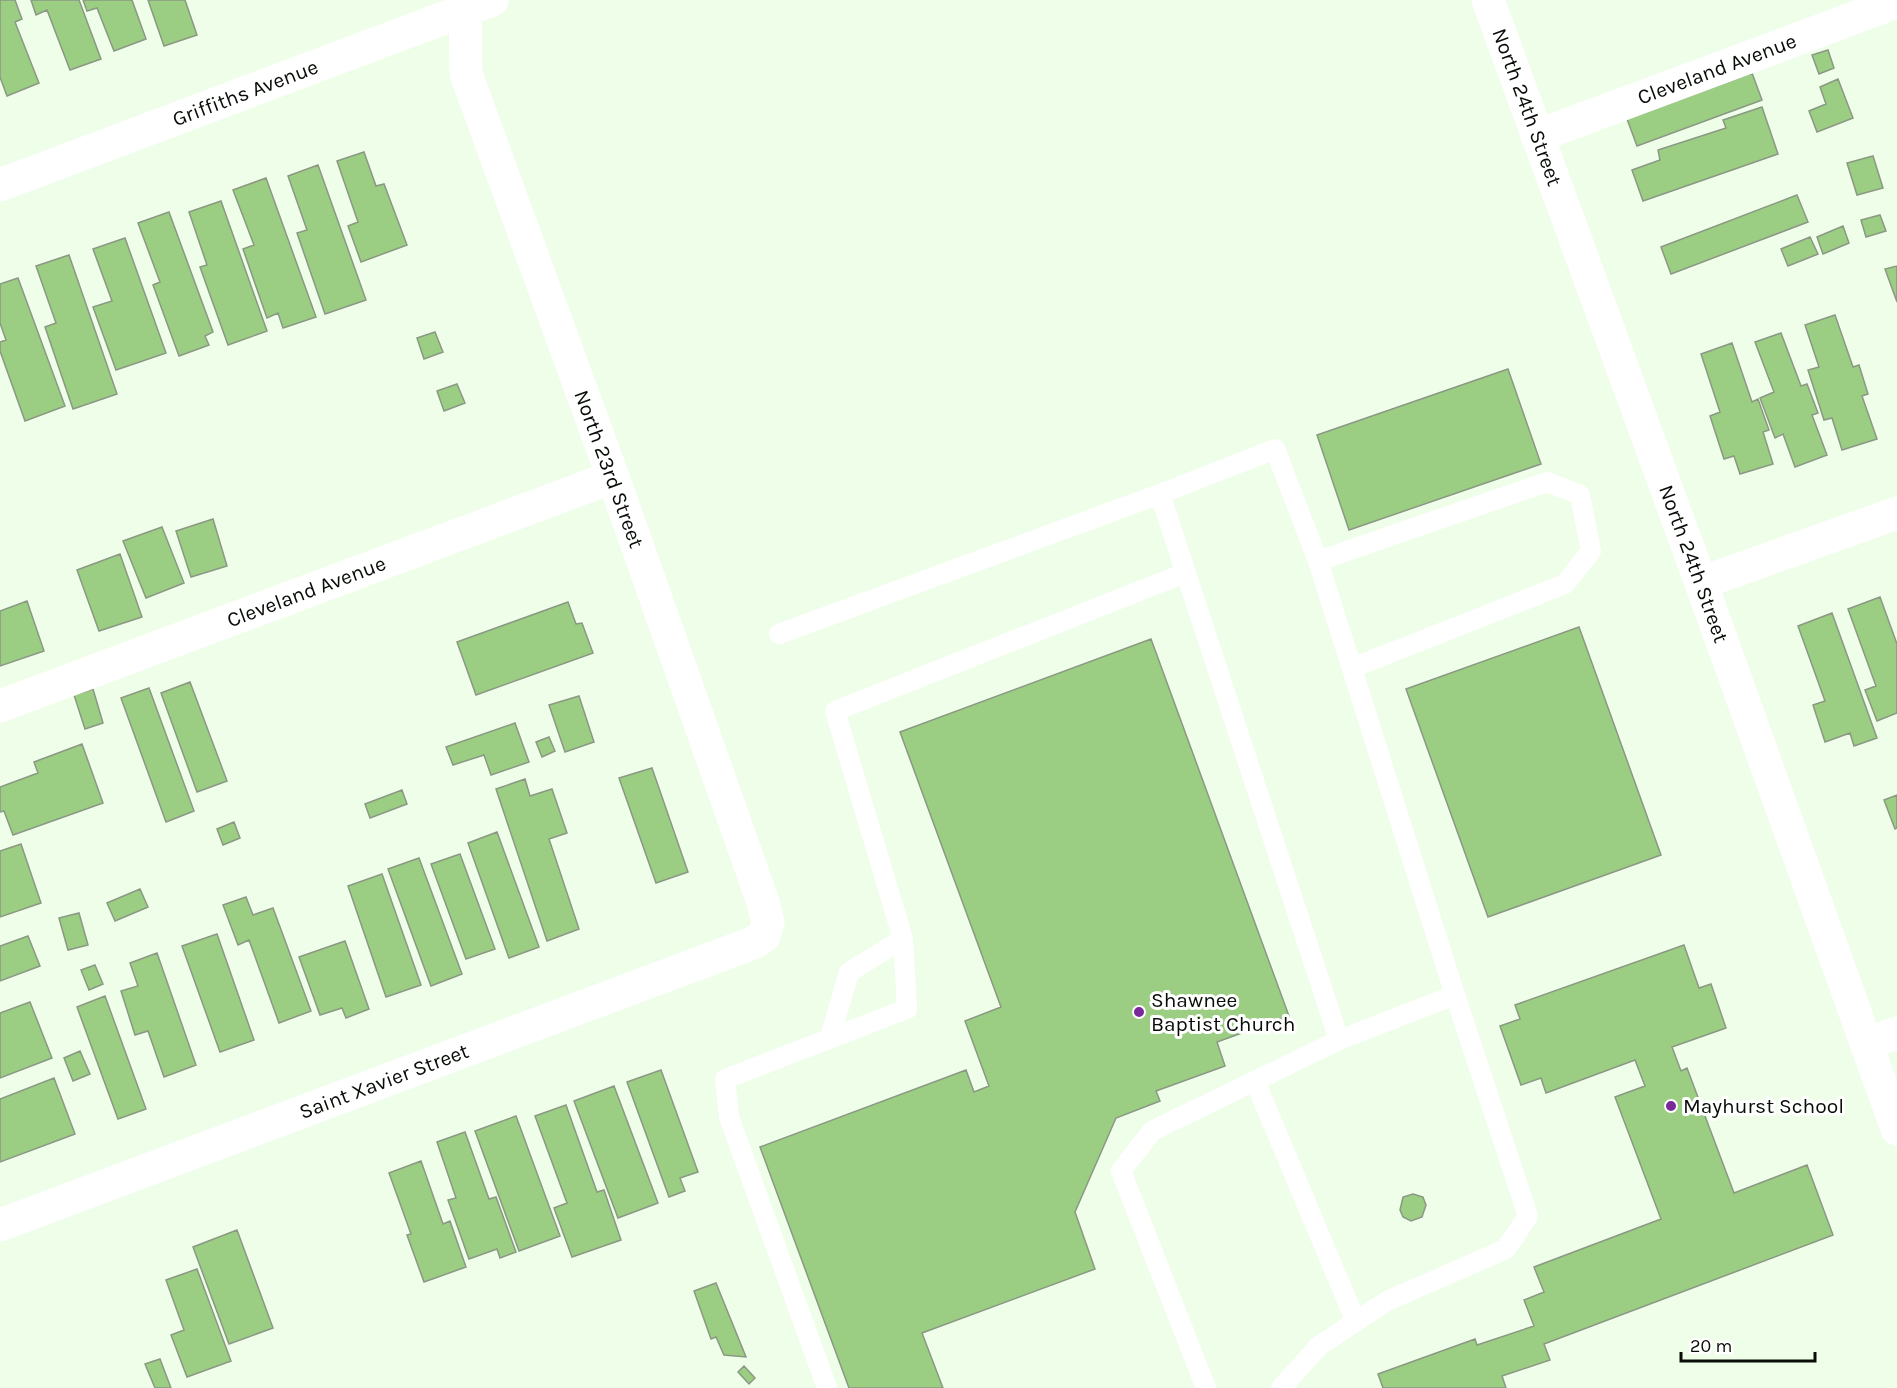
<svg xmlns="http://www.w3.org/2000/svg" width="1897" height="1388" viewBox="0 0 1897 1388" font-family="Karla,sans-serif">
<style>
.building{fill:#9bce83;stroke:#8a9884;stroke-width:1.5}
.lines{fill:none;stroke-linecap:round;stroke-linejoin:round}
.lane{stroke:#fff;stroke-width:20}
.street{stroke:#fff;stroke-width:33}
.poi-dot{fill:#792999;stroke:#fff;stroke-width:2}
.labels{text-anchor:middle;stroke-width:6;stroke-linejoin:round;paint-order:stroke}
.street-label{font-size:21px;fill:#080d07;stroke:#fff}
.poi-label{font-size:21px;fill:#080d07;stroke:#fff;text-anchor:start}
</style>
<rect width="100%" height="100%" fill="#effee9"/>
<!-- building -->
<path class="building" d="M 0,0 L 15,0 L 22,19 L 15,22 L 39,83 L 7,96 L 0,77 Z
M 31,0 L 79,0 L 101,59 L 70,70 L 47,10 L 36,15 Z
M 83,0 L 132,0 L 146,39 L 114,51 L 97,8 L 87,11 Z
M 148,0 L 185,0 L 197,35 L 164,46 Z
M 1828,50 L 1834,68 L 1819,74 L 1812,55 Z
M 1752,73 L 1762,100 L 1637,146 L 1627,119 Z
M 1838,79 L 1853,118 L 1817,132 L 1809,111 L 1826,104 L 1820,87 Z
M 1762,107 L 1778,154 L 1643,201 L 1632,170 L 1660,160 L 1658,150 L 1726,128 L 1723,120 Z
M 364,152 L 376,186 L 384,184 L 407,245 L 361,262 L 348,226 L 358,222 L 337,161 Z
M 1873,156 L 1883,188 L 1857,195 L 1847,163 Z
M 318,165 L 366,300 L 325,314 L 297,233 L 307,230 L 288,176 Z
M 266,178 L 316,317 L 283,328 L 278,313 L 267,318 L 243,249 L 254,245 L 233,190 Z
M 1797,195 L 1808,222 L 1671,274 L 1661,247 Z
M 221,201 L 267,331 L 228,345 L 200,267 L 207,265 L 189,212 Z
M 169,212 L 213,332 L 205,336 L 209,345 L 179,356 L 153,285 L 160,282 L 138,223 Z
M 1880,215 L 1886,231 L 1866,237 L 1861,220 Z
M 1843,226 L 1849,243 L 1823,254 L 1817,237 Z
M 1810,237 L 1818,254 L 1788,266 L 1781,249 Z
M 125,238 L 166,353 L 116,370 L 93,307 L 112,301 L 93,249 Z
M 69,255 L 117,394 L 73,409 L 45,327 L 56,323 L 36,266 Z
M 1897,266 L 1897,302 L 1885,269 Z
M 18,278 L 65,406 L 25,421 L 0,351 L 0,342 L 6,340 L 0,323 L 0,284 Z
M 1835,315 L 1853,367 L 1859,365 L 1868,394 L 1862,396 L 1877,439 L 1842,450 L 1832,418 L 1824,420 L 1808,370 L 1819,367 L 1805,325 Z
M 435,332 L 443,352 L 424,359 L 417,338 Z
M 1781,333 L 1801,386 L 1807,384 L 1818,413 L 1812,415 L 1827,455 L 1795,467 L 1783,434 L 1775,438 L 1760,398 L 1774,392 L 1755,342 Z
M 1732,343 L 1752,402 L 1758,399 L 1769,430 L 1763,432 L 1773,464 L 1740,474 L 1734,456 L 1724,459 L 1710,416 L 1720,412 L 1701,354 Z
M 1508,369 L 1541,464 L 1349,530 L 1317,435 Z
M 457,384 L 465,403 L 444,411 L 437,391 Z
M 213,519 L 227,566 L 191,577 L 176,531 Z
M 162,527 L 184,583 L 146,598 L 123,541 Z
M 120,554 L 142,617 L 99,631 L 77,570 Z
M 1880,597 L 1897,644 L 1897,713 L 1877,721 L 1865,690 L 1876,686 L 1848,609 Z
M 27,601 L 44,651 L 0,666 L 0,611 Z
M 568,602 L 576,624 L 582,623 L 593,653 L 476,695 L 457,642 Z
M 1832,613 L 1877,738 L 1854,746 L 1850,733 L 1825,742 L 1813,705 L 1825,701 L 1798,626 Z
M 1579,627 L 1661,855 L 1488,917 L 1406,689 Z
M 1151,639 L 1289,1016 L 1217,1042 L 1225,1066 L 1156,1091 L 1160,1101 L 1116,1118 L 1075,1212 L 1095,1269 L 922,1333 L 943,1388 L 849,1388 L 760,1147 L 966,1070 L 974,1092 L 989,1086 L 965,1021 L 1001,1007 L 900,732 Z
M 190,682 L 227,781 L 197,792 L 161,693 Z
M 149,688 L 194,811 L 166,822 L 121,698 Z
M 93,689 L 103,723 L 85,729 L 74,695 Z
M 579,696 L 594,742 L 565,752 L 549,705 Z
M 515,723 L 529,762 L 491,775 L 484,755 L 453,765 L 446,747 Z
M 549,737 L 555,751 L 542,757 L 536,742 Z
M 82,744 L 103,803 L 13,835 L 4,811 L 0,812 L 0,787 L 38,773 L 34,762 Z
M 652,768 L 688,872 L 656,883 L 619,778 Z
M 525,779 L 530,796 L 552,789 L 567,833 L 549,839 L 579,929 L 547,941 L 496,789 Z
M 402,790 L 407,804 L 370,818 L 365,804 Z
M 1897,795 L 1897,828 L 1895,829 L 1884,800 Z
M 234,822 L 240,838 L 223,845 L 217,829 Z
M 497,832 L 539,947 L 509,958 L 468,843 Z
M 21,844 L 41,903 L 0,917 L 0,851 Z
M 460,854 L 495,949 L 466,959 L 431,864 Z
M 419,858 L 462,974 L 431,986 L 388,869 Z
M 382,874 L 421,985 L 386,997 L 348,886 Z
M 140,889 L 148,907 L 115,921 L 107,903 Z
M 246,897 L 253,915 L 273,908 L 311,1011 L 279,1023 L 249,940 L 238,945 L 223,905 Z
M 79,913 L 88,945 L 68,950 L 59,918 Z
M 217,934 L 254,1040 L 220,1052 L 182,946 Z
M 28,936 L 40,966 L 0,981 L 0,946 Z
M 345,941 L 369,1009 L 346,1018 L 342,1008 L 320,1015 L 299,957 Z
M 1684,945 L 1699,988 L 1711,984 L 1726,1028 L 1672,1047 L 1681,1071 L 1687,1068 L 1734,1193 L 1807,1165 L 1833,1235 L 1544,1344 L 1550,1360 L 1502,1376 L 1506,1388 L 1383,1388 L 1378,1374 L 1475,1339 L 1477,1345 L 1534,1326 L 1524,1300 L 1544,1292 L 1534,1267 L 1661,1219 L 1615,1097 L 1645,1086 L 1635,1060 L 1546,1093 L 1541,1078 L 1521,1085 L 1500,1026 L 1520,1019 L 1515,1005 Z
M 157,953 L 196,1065 L 164,1077 L 148,1031 L 135,1035 L 121,991 L 138,986 L 130,963 Z
M 95,965 L 103,984 L 89,990 L 81,970 Z
M 105,996 L 146,1109 L 118,1119 L 77,1007 Z
M 30,1002 L 52,1058 L 0,1078 L 0,1013 Z
M 80,1051 L 90,1074 L 73,1081 L 64,1058 Z
M 661,1070 L 698,1172 L 680,1178 L 685,1191 L 669,1197 L 627,1082 Z
M 54,1078 L 75,1134 L 0,1162 L 0,1099 Z
M 614,1086 L 658,1203 L 618,1218 L 574,1101 Z
M 566,1105 L 597,1192 L 604,1190 L 621,1240 L 572,1257 L 554,1208 L 567,1203 L 535,1116 Z
M 516,1116 L 560,1236 L 519,1251 L 475,1131 Z
M 465,1132 L 489,1199 L 496,1197 L 516,1252 L 500,1258 L 497,1249 L 469,1259 L 448,1200 L 456,1198 L 437,1142 Z
M 421,1161 L 443,1224 L 450,1221 L 466,1267 L 424,1282 L 407,1235 L 411,1234 L 389,1173 Z
M 1413,1194 L 1423,1197 L 1426,1205 L 1422,1217 L 1411,1221 L 1403,1217 L 1400,1210 L 1403,1197 Z
M 237,1230 L 273,1328 L 229,1344 L 193,1247 Z
M 197,1269 L 231,1361 L 187,1377 L 171,1335 L 184,1330 L 166,1280 Z
M 716,1283 L 746,1357 L 724,1355 L 716,1337 L 711,1339 L 694,1291 Z
M 160,1359 L 171,1388 L 155,1388 L 145,1364 Z
M 744,1366 L 755,1378 L 749,1384 L 738,1372 Z"/>
<g class="lines">
<!-- lane -->
<path class="lane" d="M 1318,561 L 1547,482 L 1580,495 L 1591,551 L 1565,584 L 1352,668
M 779,634 L 1160,494
M 830,1038 L 849,972 L 903,939
M 1339,1040 L 1455,995
M 1255,1081 L 1356,1322
M 827,1388 L 729,1117 L 725,1079 L 907,1009 L 903,939 L 835,711 L 1185,573
M 1206,1388 L 1121,1171 L 1152,1131 L 1339,1040 L 1160,494 L 1275,449 L 1318,561 L 1455,995 L 1528,1216 L 1506,1249 L 1387,1301 L 1319,1346 L 1281,1388"/>
<!-- street -->
<g class="street">
<path id="s1" d="M 1488,0 L 1701,583 L 1897,1129"/>
<path id="s2" d="M 1537,136 L 1897,2"/>
<path id="s3" d="M 0,185 L 492,0"/>
<path d="M 1701,583 L 1897,513"/>
<path id="s4" d="M 0,706 L 613,477"/>
<path d="M 1866,1044 L 1897,1033"/>
<path id="s5" d="M 0,1225 L 753,943 L 764,936 L 768,922 L 763,902 L 613,477 L 466,74 L 465,0"/>
</g>
</g>
<!-- markers -->
<g class="poi-dot">
<circle cx="1139" cy="1012" r="6"/>
<circle cx="1671" cy="1106" r="6"/>
</g>
<g class="labels">
<!-- street labels -->
<g class="street-label">
<text dy="7" stroke="none"><textPath href="#s2" startOffset="192">Cleveland Avenue</textPath></text>
<text dy="7" stroke="none"><textPath href="#s3" startOffset="262">Griffiths Avenue</textPath></text>
<text dy="7" stroke="none"><textPath href="#s1" startOffset="114">North 24th Street</textPath></text>
<text transform="translate(609 469) rotate(70)" y="7">North 23rd Street</text>
<text dy="7" stroke="none"><textPath href="#s1" startOffset="600">North 24th Street</textPath></text>
<text dy="7" stroke="none"><textPath href="#s4" startOffset="327">Cleveland Avenue</textPath></text>
<text dy="7" stroke="none"><textPath href="#s5" startOffset="410">Saint Xavier Street</textPath></text>
</g>
<!-- poi labels -->
<g class="poi-label">
<text x="1151" y="1007">Shawnee<tspan x="1151" dy="24">Baptist Church</tspan></text>
<text x="1683" y="1113">Mayhurst School</text>
</g>
</g>
<!-- scale -->
<path d="M1681 1352v9h134v-9" fill="none" stroke="#080d07" stroke-width="3"/>
<text x="1690" y="1352" font-size="18" fill="#080d07" stroke="#ffffff" stroke-width="4.5" paint-order="stroke">20 m</text>
</svg>
